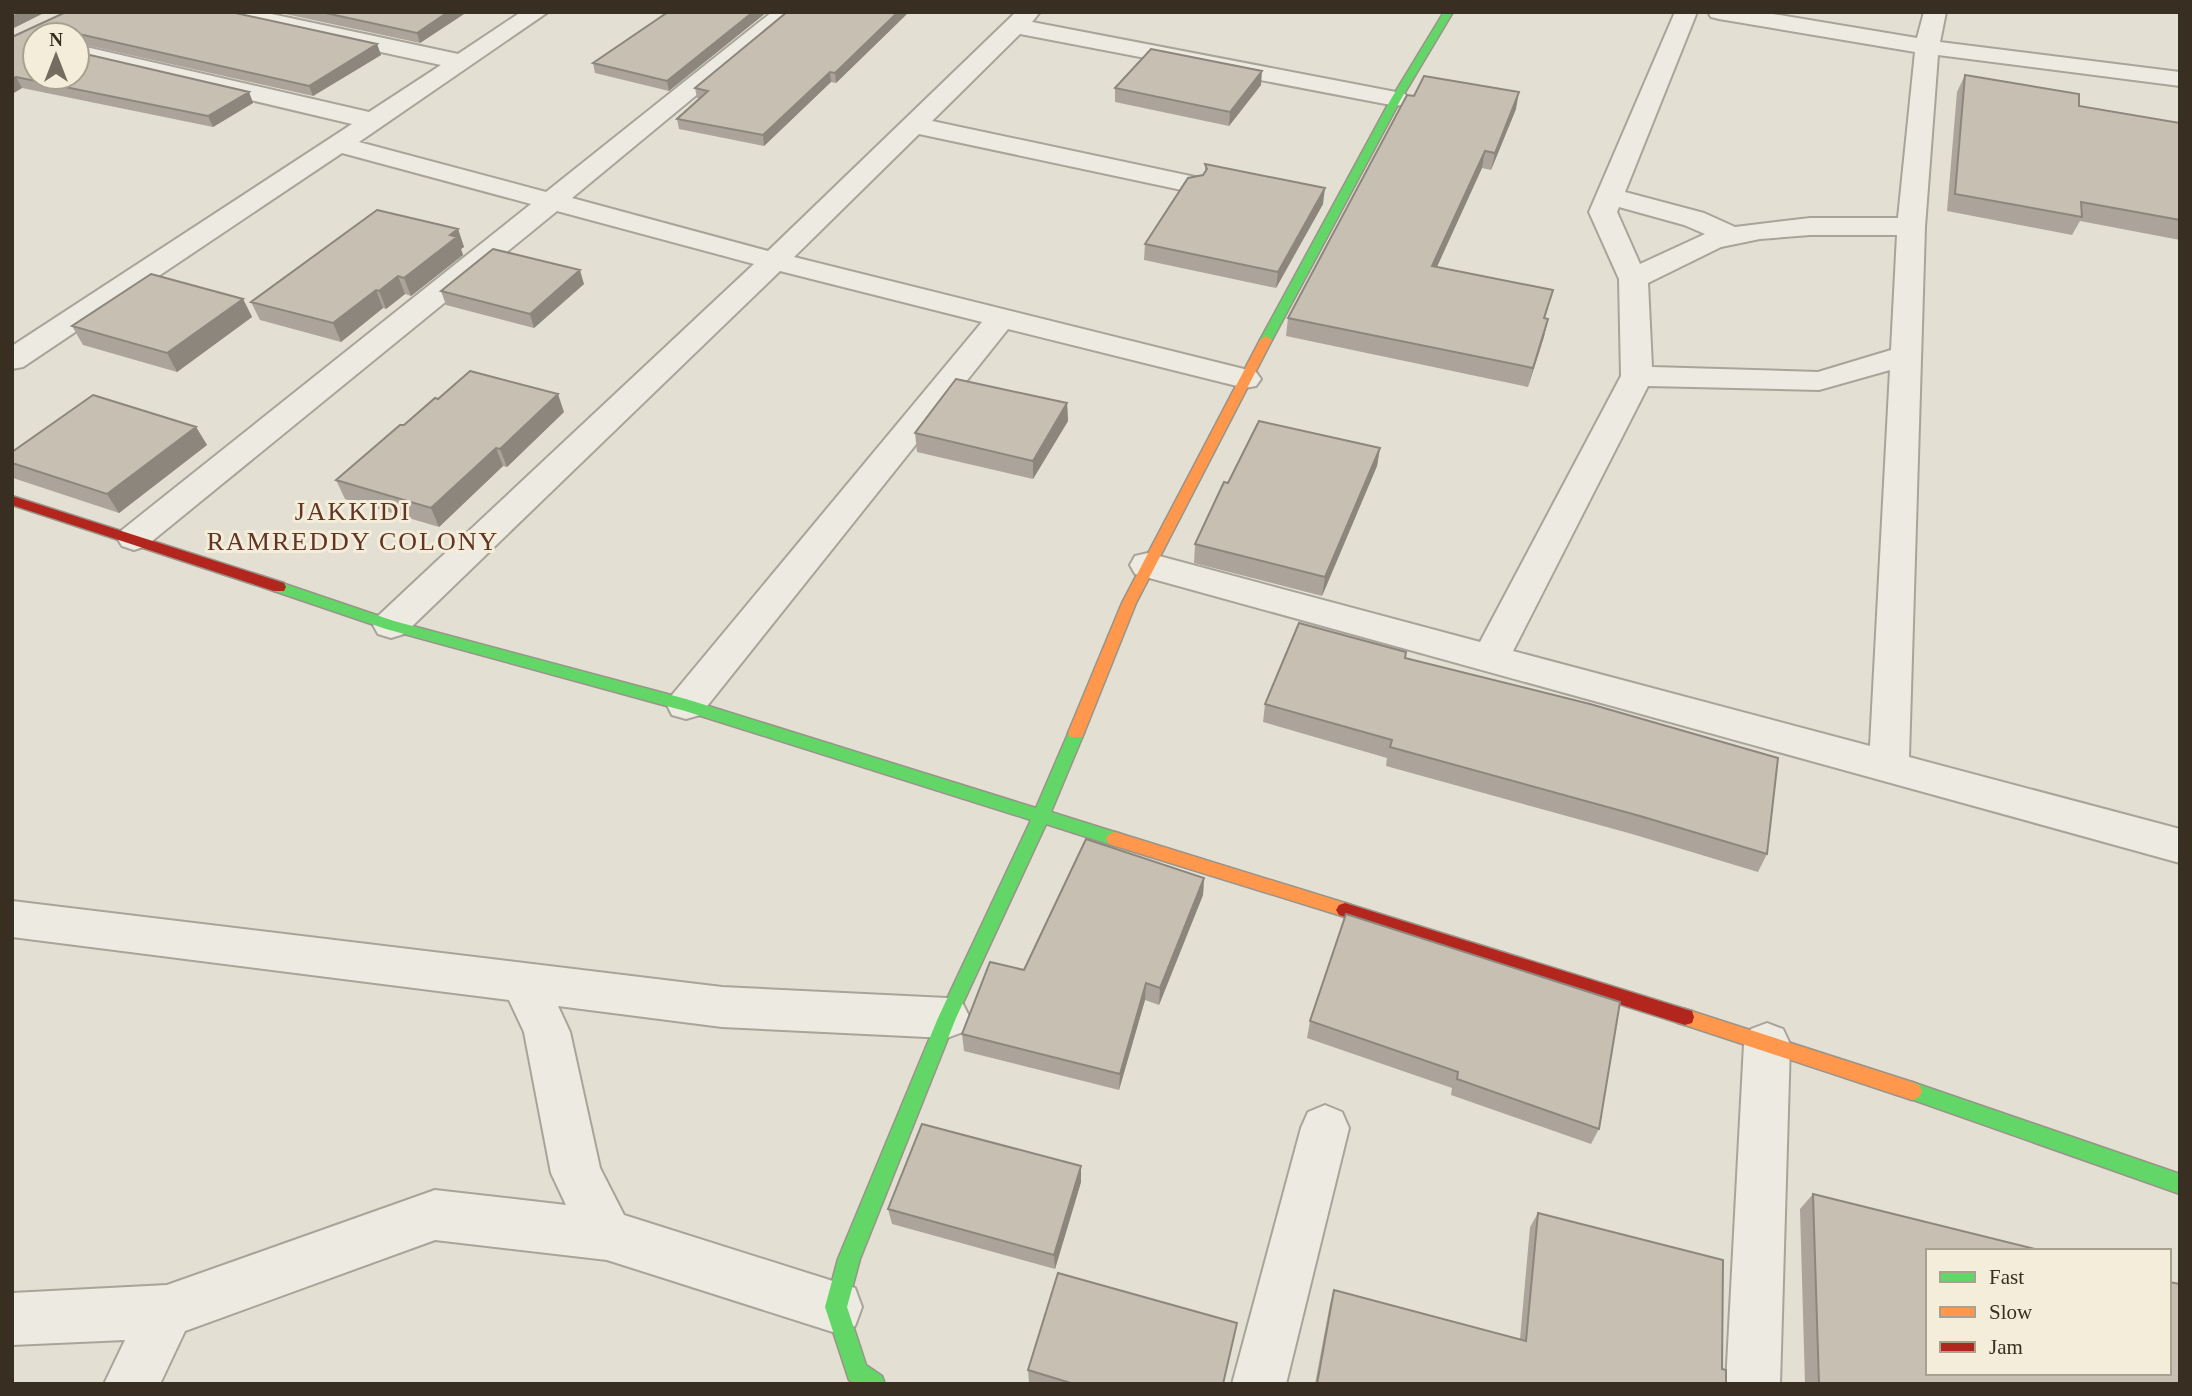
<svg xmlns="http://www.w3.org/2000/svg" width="2192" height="1396" viewBox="0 0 2192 1396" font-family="'Times New Roman',serif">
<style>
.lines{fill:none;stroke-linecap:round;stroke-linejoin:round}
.street-casing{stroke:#a9a49a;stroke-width:4}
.fast-casing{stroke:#99948a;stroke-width:3}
.slow-casing{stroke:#99948a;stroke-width:3}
.jam-casing{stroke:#99948a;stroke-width:3}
.street{fill:#edeae2;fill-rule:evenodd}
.fast{fill:#63d668;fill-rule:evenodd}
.slow{fill:#ff974d;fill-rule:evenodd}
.jam{fill:#b3261e;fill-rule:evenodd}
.wall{fill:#aca49a}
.shaded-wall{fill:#8c867d}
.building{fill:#c8bfb3;stroke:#8c867d;stroke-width:2}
.labels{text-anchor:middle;stroke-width:6;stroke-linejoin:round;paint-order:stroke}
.neighbourhood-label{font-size:26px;letter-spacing:2px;fill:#623425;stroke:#f3edd9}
</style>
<rect width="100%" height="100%" fill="#e3dfd2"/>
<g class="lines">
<defs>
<path id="street" d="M 218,12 L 262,12 L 458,54 L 521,12 L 548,12 L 359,142 L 546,192 L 772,12 L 797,12 L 572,198 L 768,251 L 1016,12 L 1040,12 L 1032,22 L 1396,92 L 1405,94 L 1408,99 L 1405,104 L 1396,106 L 1020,34 L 932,121 L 1200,178 L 1204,184 L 1200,190 L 1191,192 L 919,134 L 794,257 L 1256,372 L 1261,379 L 1256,386 L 1245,388 L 1008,329 L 700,715 L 686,719 L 672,715 L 667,705 L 672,695 L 982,322 L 780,271 L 404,634 L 391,638 L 378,634 L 373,625 L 378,616 L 754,264 L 557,211 L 146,546 L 134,550 L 122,546 L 117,538 L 122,530 L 531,204 L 342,153 L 23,367 L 12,369 L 12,346 L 352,124 L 77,59 L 77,45 L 369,112 L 441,65 L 229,19 L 221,17 Z
M 1675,12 L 1697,12 L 1625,192 L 1704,213 L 1735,227 L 1810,218 L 1898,218 L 1915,52 L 1719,19 L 1711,17 L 1708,12 L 1761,12 L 1917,38 L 1924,12 L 1946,12 L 1940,42 L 2180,72 L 2180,86 L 1938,55 L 1925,227 L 1909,757 L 2180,829 L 2180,863 L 1135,574 L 1130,565 L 1135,556 L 1148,553 L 1480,642 L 1621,376 L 1619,279 L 1589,212 ZM 1619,207 L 1684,225 L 1705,234 L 1640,264 L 1617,212 ZM 1810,235 L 1897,235 L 1891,350 L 1818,372 L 1652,367 L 1648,283 L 1721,247 L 1760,239 ZM 1890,370 L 1870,746 L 1513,651 L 1648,386 L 1819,390 Z
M 12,901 L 722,987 L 947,998 L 963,1004 L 970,1018 L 963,1032 L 947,1038 L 722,1027 L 558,1006 L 570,1032 L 600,1168 L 624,1215 L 855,1288 L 862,1307 L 855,1326 L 836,1333 L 607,1260 L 435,1240 L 185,1331 L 160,1384 L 104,1384 L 125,1340 L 12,1345 L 12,1293 L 167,1285 L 435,1190 L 566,1205 L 551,1173 L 524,1032 L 509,1000 L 12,937 Z
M 1767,1023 L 1783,1029 L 1790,1044 L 1780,1384 L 1726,1384 L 1744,1044 L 1751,1029 Z
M 1325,1105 L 1342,1112 L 1349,1128 L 1286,1384 L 1232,1384 L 1301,1128 L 1308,1112 Z"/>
<path id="fast" d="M 1444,12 L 1453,12 L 1401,99 L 1272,340 L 1266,344 L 1262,343 L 1260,340 L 1391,99 Z
M 279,582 L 394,621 L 686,699 L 1036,808 L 1070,729 L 1082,729 L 1084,733 L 1051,812 L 1121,834 L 1124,839 L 1121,844 L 1115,846 L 1046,824 L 956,1018 L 860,1259 L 847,1307 L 866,1365 L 882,1376 L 885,1384 L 855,1384 L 849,1380 L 825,1307 L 838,1259 L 938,1018 L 1031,820 L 685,711 L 386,629 L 274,591 L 272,587 L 274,583 Z
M 1912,1082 L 2180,1174 L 2180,1194 L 1905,1097 L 1902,1091 L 1905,1085 Z"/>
<path id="slow" d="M 1266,336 L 1272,340 L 1136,603 L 1084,733 L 1082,737 L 1070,737 L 1068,733 L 1122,603 L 1260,340 Z
M 1115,832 L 1345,903 L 1351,905 L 1354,910 L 1351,915 L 1345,917 L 1109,844 L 1106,839 L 1109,834 Z
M 1685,1009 L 1912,1082 L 1919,1085 L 1922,1091 L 1919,1097 L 1912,1100 L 1685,1025 L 1678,1023 L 1676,1017 L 1678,1011 Z"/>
<path id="jam" d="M 12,496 L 284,583 L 286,587 L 284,591 L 274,591 L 12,505 Z
M 1345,903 L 1685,1009 L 1692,1011 L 1694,1017 L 1692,1023 L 1685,1025 L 1339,915 L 1336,910 L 1339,905 Z"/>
</defs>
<!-- street casing -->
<use href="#street" class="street-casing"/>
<!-- fast casing -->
<use href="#fast" class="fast-casing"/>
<!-- slow casing -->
<use href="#slow" class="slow-casing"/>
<!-- jam casing -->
<use href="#jam" class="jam-casing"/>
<!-- street -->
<use href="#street" class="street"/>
<!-- fast -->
<use href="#fast" class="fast"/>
<!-- slow -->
<use href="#slow" class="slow"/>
<!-- jam -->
<use href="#jam" class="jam"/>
</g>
<!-- wall -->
<path class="wall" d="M 66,12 L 377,44 L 381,55 L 313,96 L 77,43 L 77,35 L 35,35 L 35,77 L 249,92 L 253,103 L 213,127 L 22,88 L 12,94 L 12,37 Z
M 276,12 L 467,12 L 420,43 Z
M 668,12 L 669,91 L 595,73 L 593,63 Z
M 787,12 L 909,12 L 836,83 L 831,82 L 764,146 L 679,129 L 677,119 L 700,98 L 697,98 L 695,88 Z
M 1965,75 L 2079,106 L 2180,123 L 2180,240 L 2080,221 L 2072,235 L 1947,211 L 1957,92 Z
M 1261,85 L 1229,126 L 1115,102 L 1115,88 Z
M 1516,109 L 1491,170 L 1482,168 L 1437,267 L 1548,308 L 1545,318 L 1548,319 L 1528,387 L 1286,336 L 1288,318 Z
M 1205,164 L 1323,204 L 1276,288 L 1144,260 L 1145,244 L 1203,175 L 1205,173 Z
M 458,229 L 464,247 L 461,249 L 463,255 L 411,296 L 405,294 L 386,309 L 383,308 L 341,342 L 260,320 L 251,302 Z
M 584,284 L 534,328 L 446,305 L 441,291 Z
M 243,299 L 252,317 L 177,372 L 83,345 L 72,326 Z
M 1067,403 L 1068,421 L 1033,479 L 917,452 L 915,433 Z
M 564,412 L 507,467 L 503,466 L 439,527 L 345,499 L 336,480 L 404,425 Z
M 196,427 L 207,445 L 119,513 L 13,478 L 12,476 L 12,452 Z
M 1380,448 L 1377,466 L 1322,596 L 1194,563 L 1195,544 L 1228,483 Z
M 1406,652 L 1405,658 L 1767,854 L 1758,872 L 1632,834 L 1386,766 L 1387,758 L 1263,722 L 1265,704 Z
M 1204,878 L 1203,895 L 1159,1005 L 1145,1000 L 1119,1090 L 964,1051 L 962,1034 L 1024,970 Z
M 1346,914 L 1599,1129 L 1591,1144 L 1451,1095 L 1452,1088 L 1307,1038 L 1310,1021 Z
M 1081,1166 L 1081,1182 L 1055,1269 L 892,1224 L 888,1209 Z
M 1813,1194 L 2180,1384 L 1805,1384 L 1800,1209 Z
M 1538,1213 L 1722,1369 L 1726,1384 L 1315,1384 L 1330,1304 L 1334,1290 L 1520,1339 L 1530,1227 Z
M 1028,1370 L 1224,1384 L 1031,1384 L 1029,1383 Z"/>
<!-- shaded-wall -->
<path class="shaded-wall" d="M 19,12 L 46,12 L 12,29 L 12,16 Z
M 448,12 L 467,12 L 420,43 L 417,33 Z
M 753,12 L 767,12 L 669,91 L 667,81 Z
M 898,12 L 909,12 L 836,83 L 835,73 Z
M 377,44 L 381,55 L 313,96 L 309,86 Z
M 1262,71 L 1261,85 L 1229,126 L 1230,112 Z
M 830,72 L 831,82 L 764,146 L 763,135 Z
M 16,77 L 22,88 L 12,94 L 12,79 Z
M 249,92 L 253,103 L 213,127 L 208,116 Z
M 1519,92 L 1516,109 L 1491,170 L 1495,153 Z
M 1485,151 L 1482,168 L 1429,284 L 1432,266 Z
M 1325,188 L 1323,204 L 1276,288 L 1278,272 Z
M 458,229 L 464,247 L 461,249 L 463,255 L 411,296 L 404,278 Z
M 580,270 L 584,284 L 534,328 L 530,314 Z
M 398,276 L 405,294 L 386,309 L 379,291 Z
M 376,290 L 383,308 L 341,342 L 333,323 Z
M 243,299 L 252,317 L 177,372 L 167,353 Z
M 1548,319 L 1544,337 L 1528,387 L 1533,368 Z
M 558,394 L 564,412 L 507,467 L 500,449 Z
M 1067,403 L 1068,421 L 1033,479 L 1033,461 Z
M 196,427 L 207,445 L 119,513 L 107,494 Z
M 496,448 L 503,466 L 439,527 L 431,508 Z
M 1380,448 L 1377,466 L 1322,596 L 1325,577 Z
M 1204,878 L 1203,895 L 1159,1005 L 1160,988 Z
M 1146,983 L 1145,1000 L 1119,1090 L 1120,1074 Z
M 1081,1166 L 1081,1182 L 1055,1269 L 1054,1255 Z"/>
<!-- building -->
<path class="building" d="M 66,12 L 231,12 L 377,44 L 309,86 L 70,32 L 70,35 L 35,35 L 35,77 L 77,77 L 77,52 L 249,92 L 208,116 L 16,77 L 12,79 L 12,37 Z
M 321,12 L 448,12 L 417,33 Z
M 668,12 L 753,12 L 667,81 L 593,63 Z
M 787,12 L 898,12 L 835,73 L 830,72 L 763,135 L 677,119 L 708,91 L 695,88 Z
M 1151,49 L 1262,71 L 1230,112 L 1115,88 Z
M 1965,75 L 2079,94 L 2079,106 L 2180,123 L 2180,220 L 2081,202 L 2082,217 L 1955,194 Z
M 1424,76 L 1519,92 L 1495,153 L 1485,151 L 1432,266 L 1553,290 L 1544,318 L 1548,319 L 1533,368 L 1288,318 L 1407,95 L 1414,96 Z
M 1205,164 L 1325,188 L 1278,272 L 1145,244 L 1188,178 L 1203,175 L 1207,169 Z
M 377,210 L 458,229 L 450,235 L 457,237 L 404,278 L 398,276 L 379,291 L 376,290 L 333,323 L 251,302 Z
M 493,249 L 580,270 L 530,314 L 441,291 Z
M 151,274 L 243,299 L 167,353 L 72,326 Z
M 470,371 L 558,394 L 500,449 L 496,448 L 431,508 L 336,480 L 400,425 L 404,425 L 435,398 L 438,399 Z
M 956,379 L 1067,403 L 1033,461 L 915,433 Z
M 93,395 L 196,427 L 107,494 L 12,463 L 12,452 Z
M 1259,421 L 1380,448 L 1325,577 L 1195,544 L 1224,482 L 1228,483 Z
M 1299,623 L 1406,652 L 1405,658 L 1590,704 L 1778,758 L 1767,854 L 1640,816 L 1390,747 L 1392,740 L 1265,704 Z
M 1086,839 L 1204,878 L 1160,988 L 1146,983 L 1120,1074 L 962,1034 L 990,962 L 1024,970 Z
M 1346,914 L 1620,1002 L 1599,1129 L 1457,1079 L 1458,1072 L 1310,1021 Z
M 922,1124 L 1081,1166 L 1054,1255 L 888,1209 Z
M 1813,1194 L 2043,1251 L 1928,1251 L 1928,1373 L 2169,1373 L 2169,1282 L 2180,1284 L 2180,1384 L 1819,1384 Z
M 1538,1213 L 1723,1260 L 1722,1369 L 1726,1370 L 1726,1384 L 1317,1384 L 1334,1290 L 1526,1341 Z
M 1058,1273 L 1237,1323 L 1223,1384 L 1074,1384 L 1028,1370 Z"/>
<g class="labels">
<!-- neighbourhood labels -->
<g class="neighbourhood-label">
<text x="353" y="520">JAKKIDI<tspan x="353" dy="30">RAMREDDY COLONY</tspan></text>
</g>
</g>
<!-- border -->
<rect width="2192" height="1396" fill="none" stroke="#392e22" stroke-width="28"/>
<!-- legend -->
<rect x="1926" y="1249" width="245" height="126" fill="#f3edd9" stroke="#a9a190" stroke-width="2"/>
<rect x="1940" y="1272" width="35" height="10" fill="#63d668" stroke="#a9a190" stroke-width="2"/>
<text x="1989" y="1284" font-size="21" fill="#392e22">Fast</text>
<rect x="1940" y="1307" width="35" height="10" fill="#ff974d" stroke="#a9a190" stroke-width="2"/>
<text x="1989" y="1319" font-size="21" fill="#392e22">Slow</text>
<rect x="1940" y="1342" width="35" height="10" fill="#b3261e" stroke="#a9a190" stroke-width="2"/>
<text x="1989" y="1354" font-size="21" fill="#392e22">Jam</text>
<!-- north arrow -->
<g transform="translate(56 56)"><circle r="33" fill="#f3edd9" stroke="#a9a190" stroke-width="2"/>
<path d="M0-5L12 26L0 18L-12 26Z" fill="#746c60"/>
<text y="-10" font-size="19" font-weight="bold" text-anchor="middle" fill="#392e22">N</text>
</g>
</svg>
